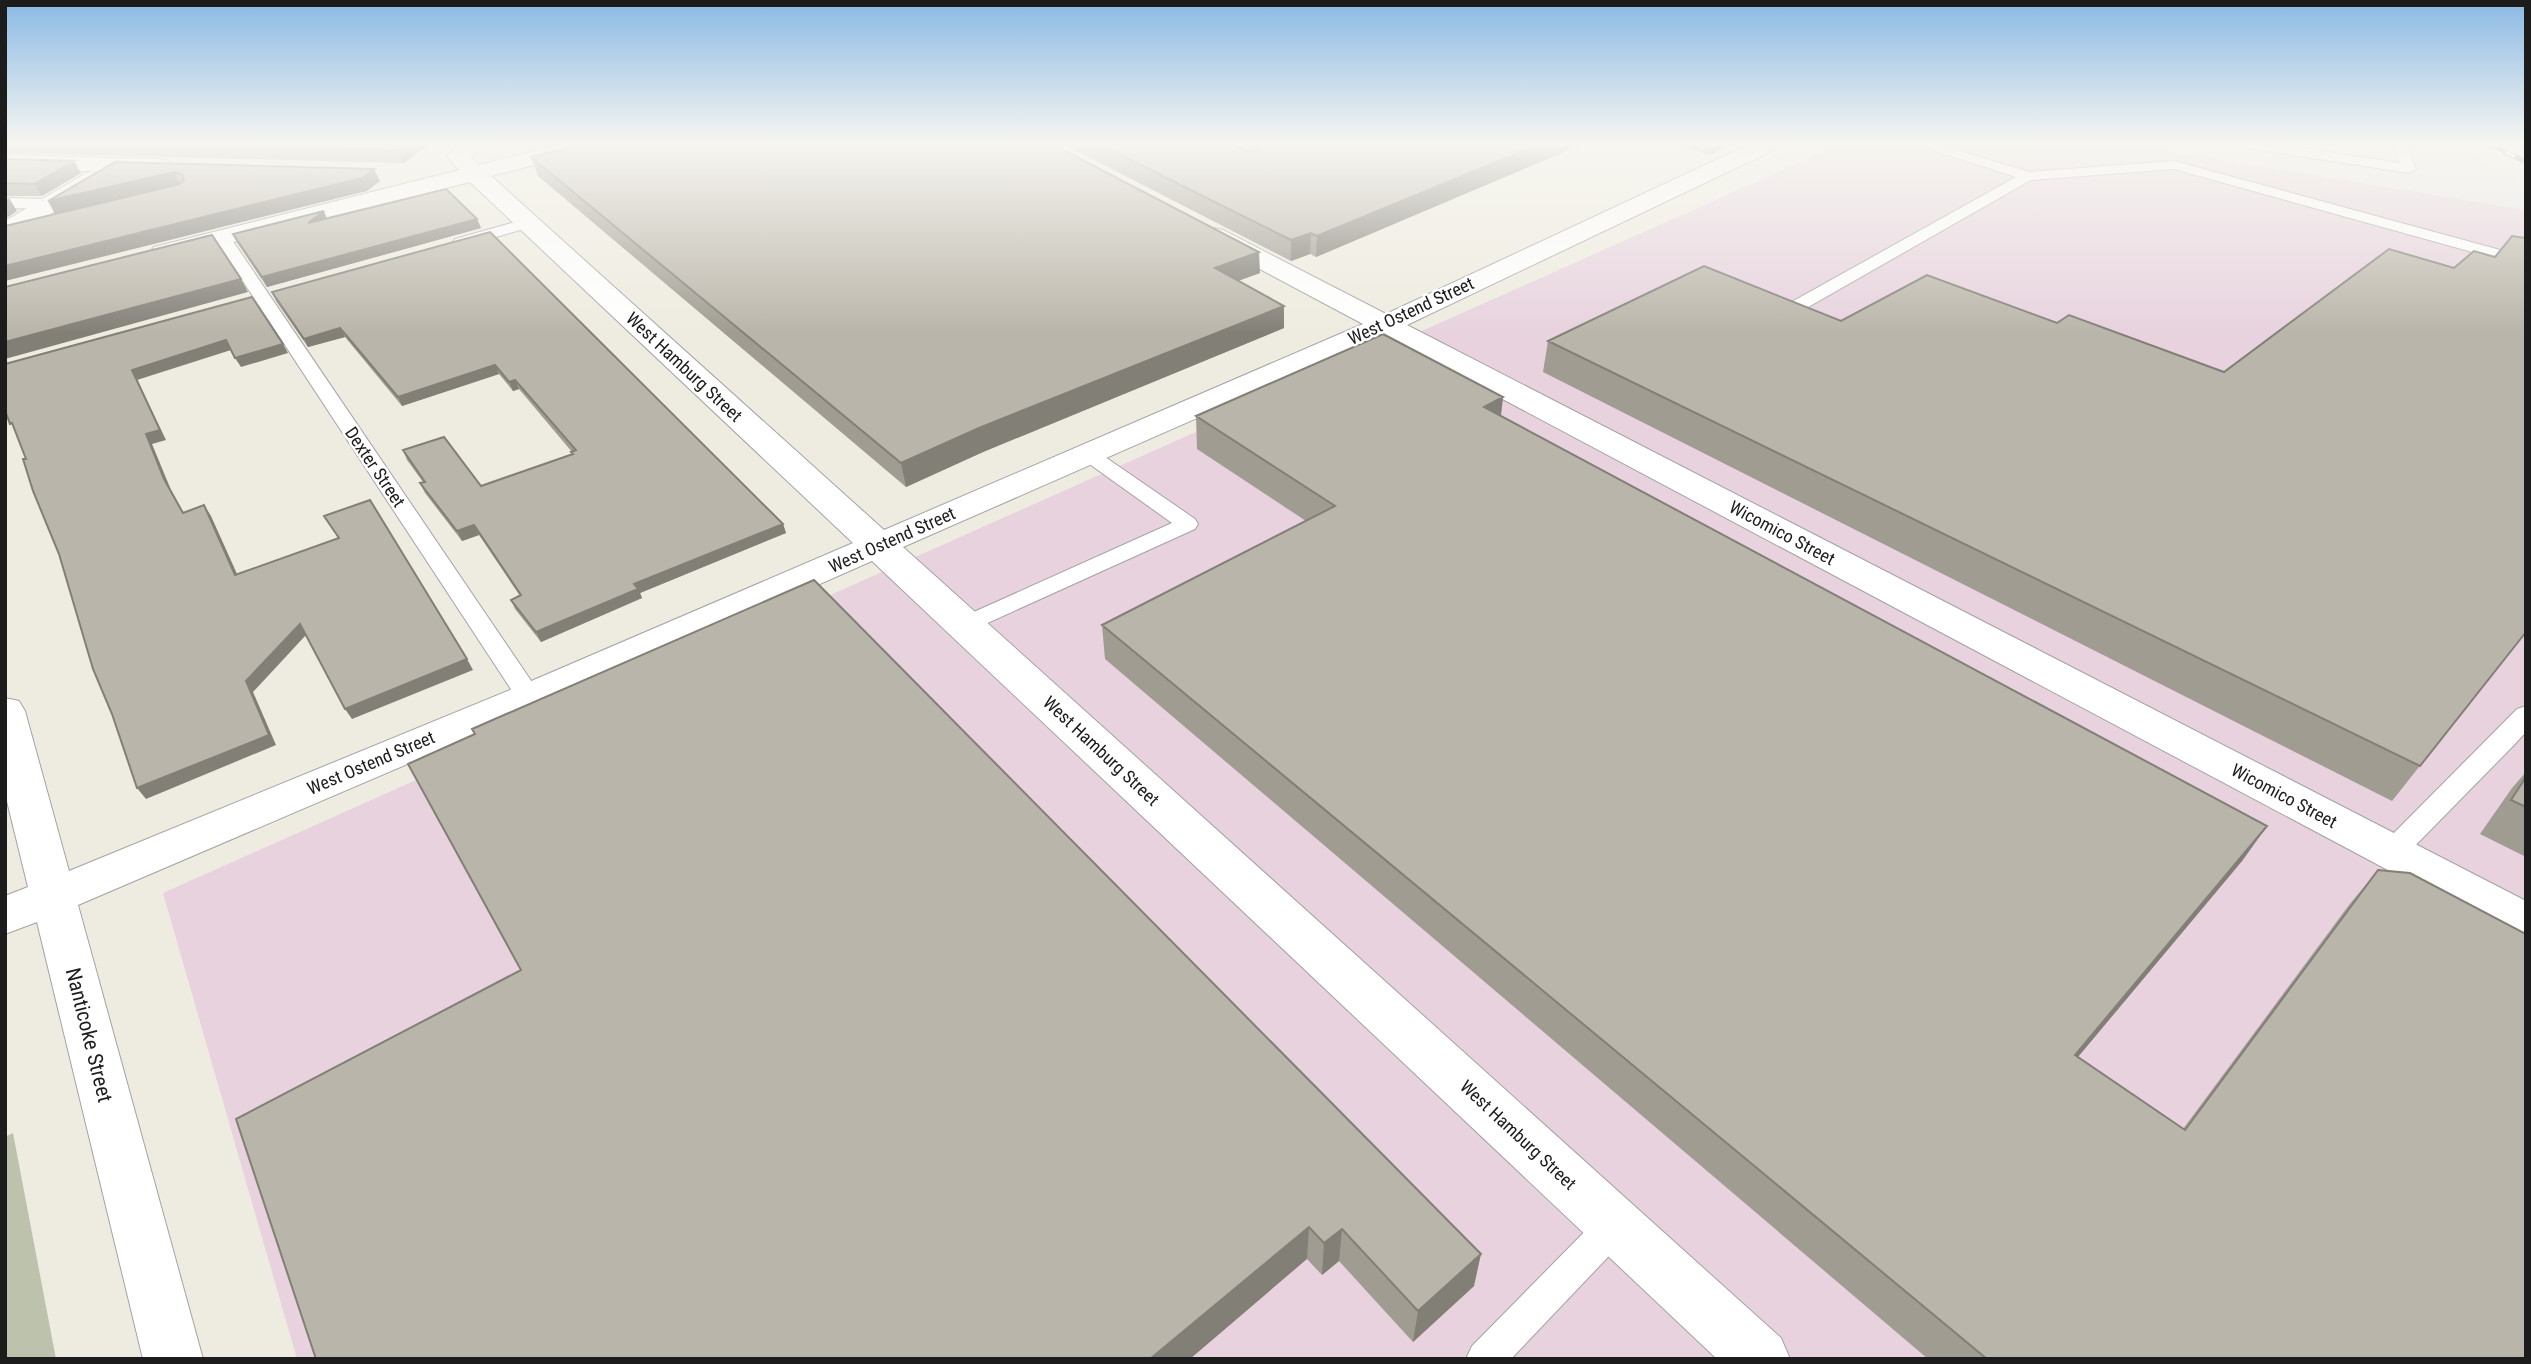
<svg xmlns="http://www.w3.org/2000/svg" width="2531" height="1364" viewBox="0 0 2531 1364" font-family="'Roboto Condensed',sans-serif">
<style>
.industrial{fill:#e7d2de}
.construction{fill:#bdc2ac}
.parking{fill:#e8e8e8}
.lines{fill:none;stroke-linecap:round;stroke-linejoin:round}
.lane-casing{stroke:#a3a3a3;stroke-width:2}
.street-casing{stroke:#a3a3a3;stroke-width:2}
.lane{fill:#fff;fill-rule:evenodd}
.street{fill:#fff;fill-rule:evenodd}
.rail-casing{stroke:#6a6a6a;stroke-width:5}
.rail{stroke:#fff;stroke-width:3.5;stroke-dasharray:10;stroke-linecap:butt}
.wall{fill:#a09c92}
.shaded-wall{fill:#827f77}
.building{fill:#bab5aa;stroke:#827f77;stroke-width:2}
.labels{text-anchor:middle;stroke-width:5;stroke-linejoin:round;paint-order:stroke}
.street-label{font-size:18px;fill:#1c1c1c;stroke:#fff}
.near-street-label{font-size:21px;fill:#1c1c1c;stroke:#fff}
</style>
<rect width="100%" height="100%" fill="#eeece0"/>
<!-- industrial -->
<path class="industrial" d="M 1843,143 L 2121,143 L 2526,210 L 2526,1359 L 297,1359 L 163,893 Z"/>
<!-- construction -->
<path class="construction" d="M 13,1133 L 56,1359 L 5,1359 L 5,1137 Z"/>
<!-- parking -->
<path class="parking" d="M 2121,143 L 2441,143 L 2526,182 L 2526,210 Z"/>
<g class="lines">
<defs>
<path id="lane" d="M 1911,143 L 1934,143 L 2029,172 L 2174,161 L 2526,257 L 2526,267 L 2174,169 L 2031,180 L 1782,322 L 1770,322 L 1767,318 L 1770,314 L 2016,177 Z
M 2233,143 L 2269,143 L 2400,163 L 2392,143 L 2406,143 L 2416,169 L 2409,173 L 2240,147 Z
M 5,198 L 51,199 L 59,204 L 51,209 L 5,208 Z
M 529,218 L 537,223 L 534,226 L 461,247 L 453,242 L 455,239 Z
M 222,232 L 230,237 L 538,691 L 541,697 L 538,703 L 529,705 L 520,703 L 214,237 Z
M 1088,448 L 1095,450 L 1195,519 L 1198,524 L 1195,529 L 972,630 L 964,632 L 956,630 L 952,625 L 956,620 L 1172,523 L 1081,458 L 1078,454 L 1081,450 Z
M 2526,706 L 2526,732 L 2513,746 L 2402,859 L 2392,863 L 2382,859 L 2378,852 L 2382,845 L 2517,709 Z
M 1615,1208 L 1627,1213 L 1633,1225 L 1627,1237 L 1511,1359 L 1466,1359 L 1472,1346 L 1603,1213 Z"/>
<path id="street" d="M 461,143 L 486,143 L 471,157 L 479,165 L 568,143 L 606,143 L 603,148 L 491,176 L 884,530 L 1363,324 L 1205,240 L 1202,235 L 1205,230 L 1214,228 L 1223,230 L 1386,314 L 1752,143 L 1781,143 L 1778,148 L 1407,325 L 2526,901 L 2526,940 L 2510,935 L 1384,336 L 903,547 L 1781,1338 L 1790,1359 L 1717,1359 L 872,561 L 543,706 L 78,905 L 203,1359 L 143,1359 L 37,922 L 5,934 L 5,896 L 28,887 L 5,793 L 5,698 L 19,701 L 25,711 L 69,871 L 515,688 L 853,543 L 470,182 L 163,260 L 154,257 L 150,252 L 154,247 L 459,170 L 447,156 Z
M 5,155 L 161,159 L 169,161 L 172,166 L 169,171 L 161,173 L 5,169 Z
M 94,171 L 102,173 L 105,178 L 102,183 L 14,236 L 5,238 L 5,221 L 86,173 Z"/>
</defs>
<!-- lane casing -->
<use href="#lane" class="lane-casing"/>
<!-- street casing -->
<use href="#street" class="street-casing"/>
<!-- lane -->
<use href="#lane" class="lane"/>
<!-- street -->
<use href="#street" class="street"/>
<defs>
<path id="rail" d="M 2488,143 L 2526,162
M 2519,143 L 2526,147"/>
</defs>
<!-- rail casing -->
<use href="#rail" class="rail-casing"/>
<!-- rail -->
<use href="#rail" class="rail"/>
</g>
<!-- wall -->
<path class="wall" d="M 5,143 L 430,143 L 404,163 L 5,153 Z
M 1061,143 L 1585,143 L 1316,257 L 1310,254 L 1291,261 Z
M 1672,143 L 1736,143 L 1709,155 Z
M 531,157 L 1260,273 L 1238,281 L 1284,306 L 1284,328 L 983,452 L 906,487 L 538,176 Z
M 5,159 L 81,173 L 42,196 L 5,196 Z
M 115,162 L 380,181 L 367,191 L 55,214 Z
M 327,218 L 477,219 L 481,228 L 267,287 L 238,244 L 233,234 Z
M 490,232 L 783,524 L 786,533 L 640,593 L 642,598 L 541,642 L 515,609 L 511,600 L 520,596 L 479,535 L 462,541 L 425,493 L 420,483 L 423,482 L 407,460 L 403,450 L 481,486 L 572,455 L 571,452 L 572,452 L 519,389 L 513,391 L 499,374 L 402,406 L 345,337 L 308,347 L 276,301 L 272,292 Z
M 2495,257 L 2526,632 L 2392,801 L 1543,372 L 1548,341 L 1841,321 L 2057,323 L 2224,372 L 2454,268 Z
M 1503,397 L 1501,416 L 2267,826 L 2242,861 L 2078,1057 L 2183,1129 L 2349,905 L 2378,870 L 2526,1359 L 1928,1359 L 1105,659 L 1102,625 L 1306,521 L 1197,449 L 1196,416 Z
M 408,764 L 1474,1286 L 1413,1342 L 1339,1261 L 1322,1275 L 1307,1259 Z
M 2526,772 L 2526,857 L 2480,834 L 2512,788 Z"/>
<!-- shaded-wall -->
<path class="shaded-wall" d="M 409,143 L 430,143 L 404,163 L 399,150 Z
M 1542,143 L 1585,143 L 1316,257 L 1317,236 Z
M 1717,143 L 1736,143 L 1709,155 L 1711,146 Z
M 74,161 L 81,173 L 42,196 L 34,184 Z
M 374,169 L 380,181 L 367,191 L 5,281 L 5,266 Z
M 174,172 L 180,184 L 55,214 L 48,201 Z
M 9,198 L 17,211 L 5,219 L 5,201 Z
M 324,211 L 328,221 L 308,223 Z
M 477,219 L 481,228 L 267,287 L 262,277 Z
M 1311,233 L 1310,254 L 1291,261 L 1291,240 Z
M 1259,252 L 1260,273 L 1215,289 L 1215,268 Z
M 241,279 L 248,292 L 5,359 L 5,342 Z
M 1284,306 L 1284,328 L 983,452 L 906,487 L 901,463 L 979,428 Z
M 340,328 L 345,337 L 308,347 L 304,339 Z
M 226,340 L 231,350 L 137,380 L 166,440 L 152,444 L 171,490 L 189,523 L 164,479 L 146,434 L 132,370 Z
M 283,344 L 288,353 L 241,367 L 235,358 Z
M 495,365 L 499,374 L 402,406 L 398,397 Z
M 515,380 L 519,389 L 513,391 L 509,382 Z
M 1503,397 L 1499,429 L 1484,407 Z
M 204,505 L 211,516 L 242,585 L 235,575 Z
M 783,524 L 786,533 L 640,593 L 642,598 L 541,642 L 536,632 L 634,584 Z
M 474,525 L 479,535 L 462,541 L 457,531 Z
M 300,624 L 306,635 L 253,692 L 276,745 L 146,799 L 137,788 L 246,681 Z
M 467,659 L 473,670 L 352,719 L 345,709 Z
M 2267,826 L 2242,861 L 2051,1089 L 2075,1055 Z
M 1309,1227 L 1307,1259 L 1190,1359 L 1150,1359 Z
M 1342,1229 L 1339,1261 L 1322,1275 L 1324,1243 Z
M 1481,1254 L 1474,1286 L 1413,1342 L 1418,1311 Z"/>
<!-- building -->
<path class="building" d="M 93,143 L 409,143 L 399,150 Z
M 586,143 L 1050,143 L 1259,252 L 1215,268 L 1284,306 L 979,428 L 901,463 L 531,157 Z
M 1097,143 L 1229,143 L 1246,151 L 1257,151 L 1261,147 L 1260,143 L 1542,143 L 1317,236 L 1311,233 L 1291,240 Z
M 1703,143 L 1717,143 L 1711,146 Z
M 5,159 L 74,161 L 34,184 L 5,183 Z
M 115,162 L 374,169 L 362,178 L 5,266 L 5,226 L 180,184 L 184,180 L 182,174 L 174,172 L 48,201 Z
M 446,189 L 477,219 L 262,277 L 233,234 L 324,211 L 308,223 Z
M 490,232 L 783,524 L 634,584 L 638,589 L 536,632 L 511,600 L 521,595 L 474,525 L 457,531 L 420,483 L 425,482 L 403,450 L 444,437 L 481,486 L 573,454 L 571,452 L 576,450 L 515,380 L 509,382 L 495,365 L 398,397 L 340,328 L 304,339 L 272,292 Z
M 212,235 L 241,279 L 5,342 L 5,287 Z
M 2512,236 L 2526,238 L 2526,632 L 2420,766 L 1548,341 L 1704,266 L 1841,321 L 1927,275 L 2057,323 L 2069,315 L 2224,372 L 2389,249 L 2454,268 L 2474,251 L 2495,257 Z
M 252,297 L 283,344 L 235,358 L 226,340 L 132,370 L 160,430 L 146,434 L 164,479 L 183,513 L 204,505 L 235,575 L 339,538 L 324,516 L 370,500 L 467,659 L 345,709 L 300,624 L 246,681 L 269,735 L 137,788 L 112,714 L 93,669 L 59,554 L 33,491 L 23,459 L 26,459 L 12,423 L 10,424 L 5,410 L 5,364 Z
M 1383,334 L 1503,397 L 1484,407 L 2267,826 L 2075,1055 L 2185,1130 L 2378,870 L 2410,873 L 2526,934 L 2526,1359 L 1987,1359 L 1102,625 L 1335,506 L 1196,416 Z
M 814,580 L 1481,1254 L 1418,1311 L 1342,1229 L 1324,1243 L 1309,1227 L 1150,1359 L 316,1359 L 236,1119 L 521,970 L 408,764 L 475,734 L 472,729 Z
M 2526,777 L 2526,807 L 2511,800 Z"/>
<!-- sky -->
<linearGradient id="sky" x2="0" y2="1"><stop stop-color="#8ab9e4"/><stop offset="0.43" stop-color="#f7f6f1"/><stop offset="1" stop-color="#f7f6f1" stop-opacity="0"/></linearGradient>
<rect width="2531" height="334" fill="url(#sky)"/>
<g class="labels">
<!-- street labels -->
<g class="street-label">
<text transform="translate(1411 311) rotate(-25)" y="6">West Ostend Street</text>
<text transform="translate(684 367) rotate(43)" y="6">West Hamburg Street</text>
<text transform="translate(375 467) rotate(56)" y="6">Dexter Street</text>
<text transform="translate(1782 533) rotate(28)" y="6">Wicomico Street</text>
<text transform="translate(892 540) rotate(-24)" y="6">West Ostend Street</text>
<text transform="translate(1101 751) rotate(43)" y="6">West Hamburg Street</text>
<text transform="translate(371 763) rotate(-23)" y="6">West Ostend Street</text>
<text transform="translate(2284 796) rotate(28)" y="6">Wicomico Street</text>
<text transform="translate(1518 1135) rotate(43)" y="6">West Hamburg Street</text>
</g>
<!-- near-street labels -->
<g class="near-street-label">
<text transform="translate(89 1035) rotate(76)" y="7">Nanticoke Street</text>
</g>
</g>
<!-- border -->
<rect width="2531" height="1364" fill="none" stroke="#1c1c1c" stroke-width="14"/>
</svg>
